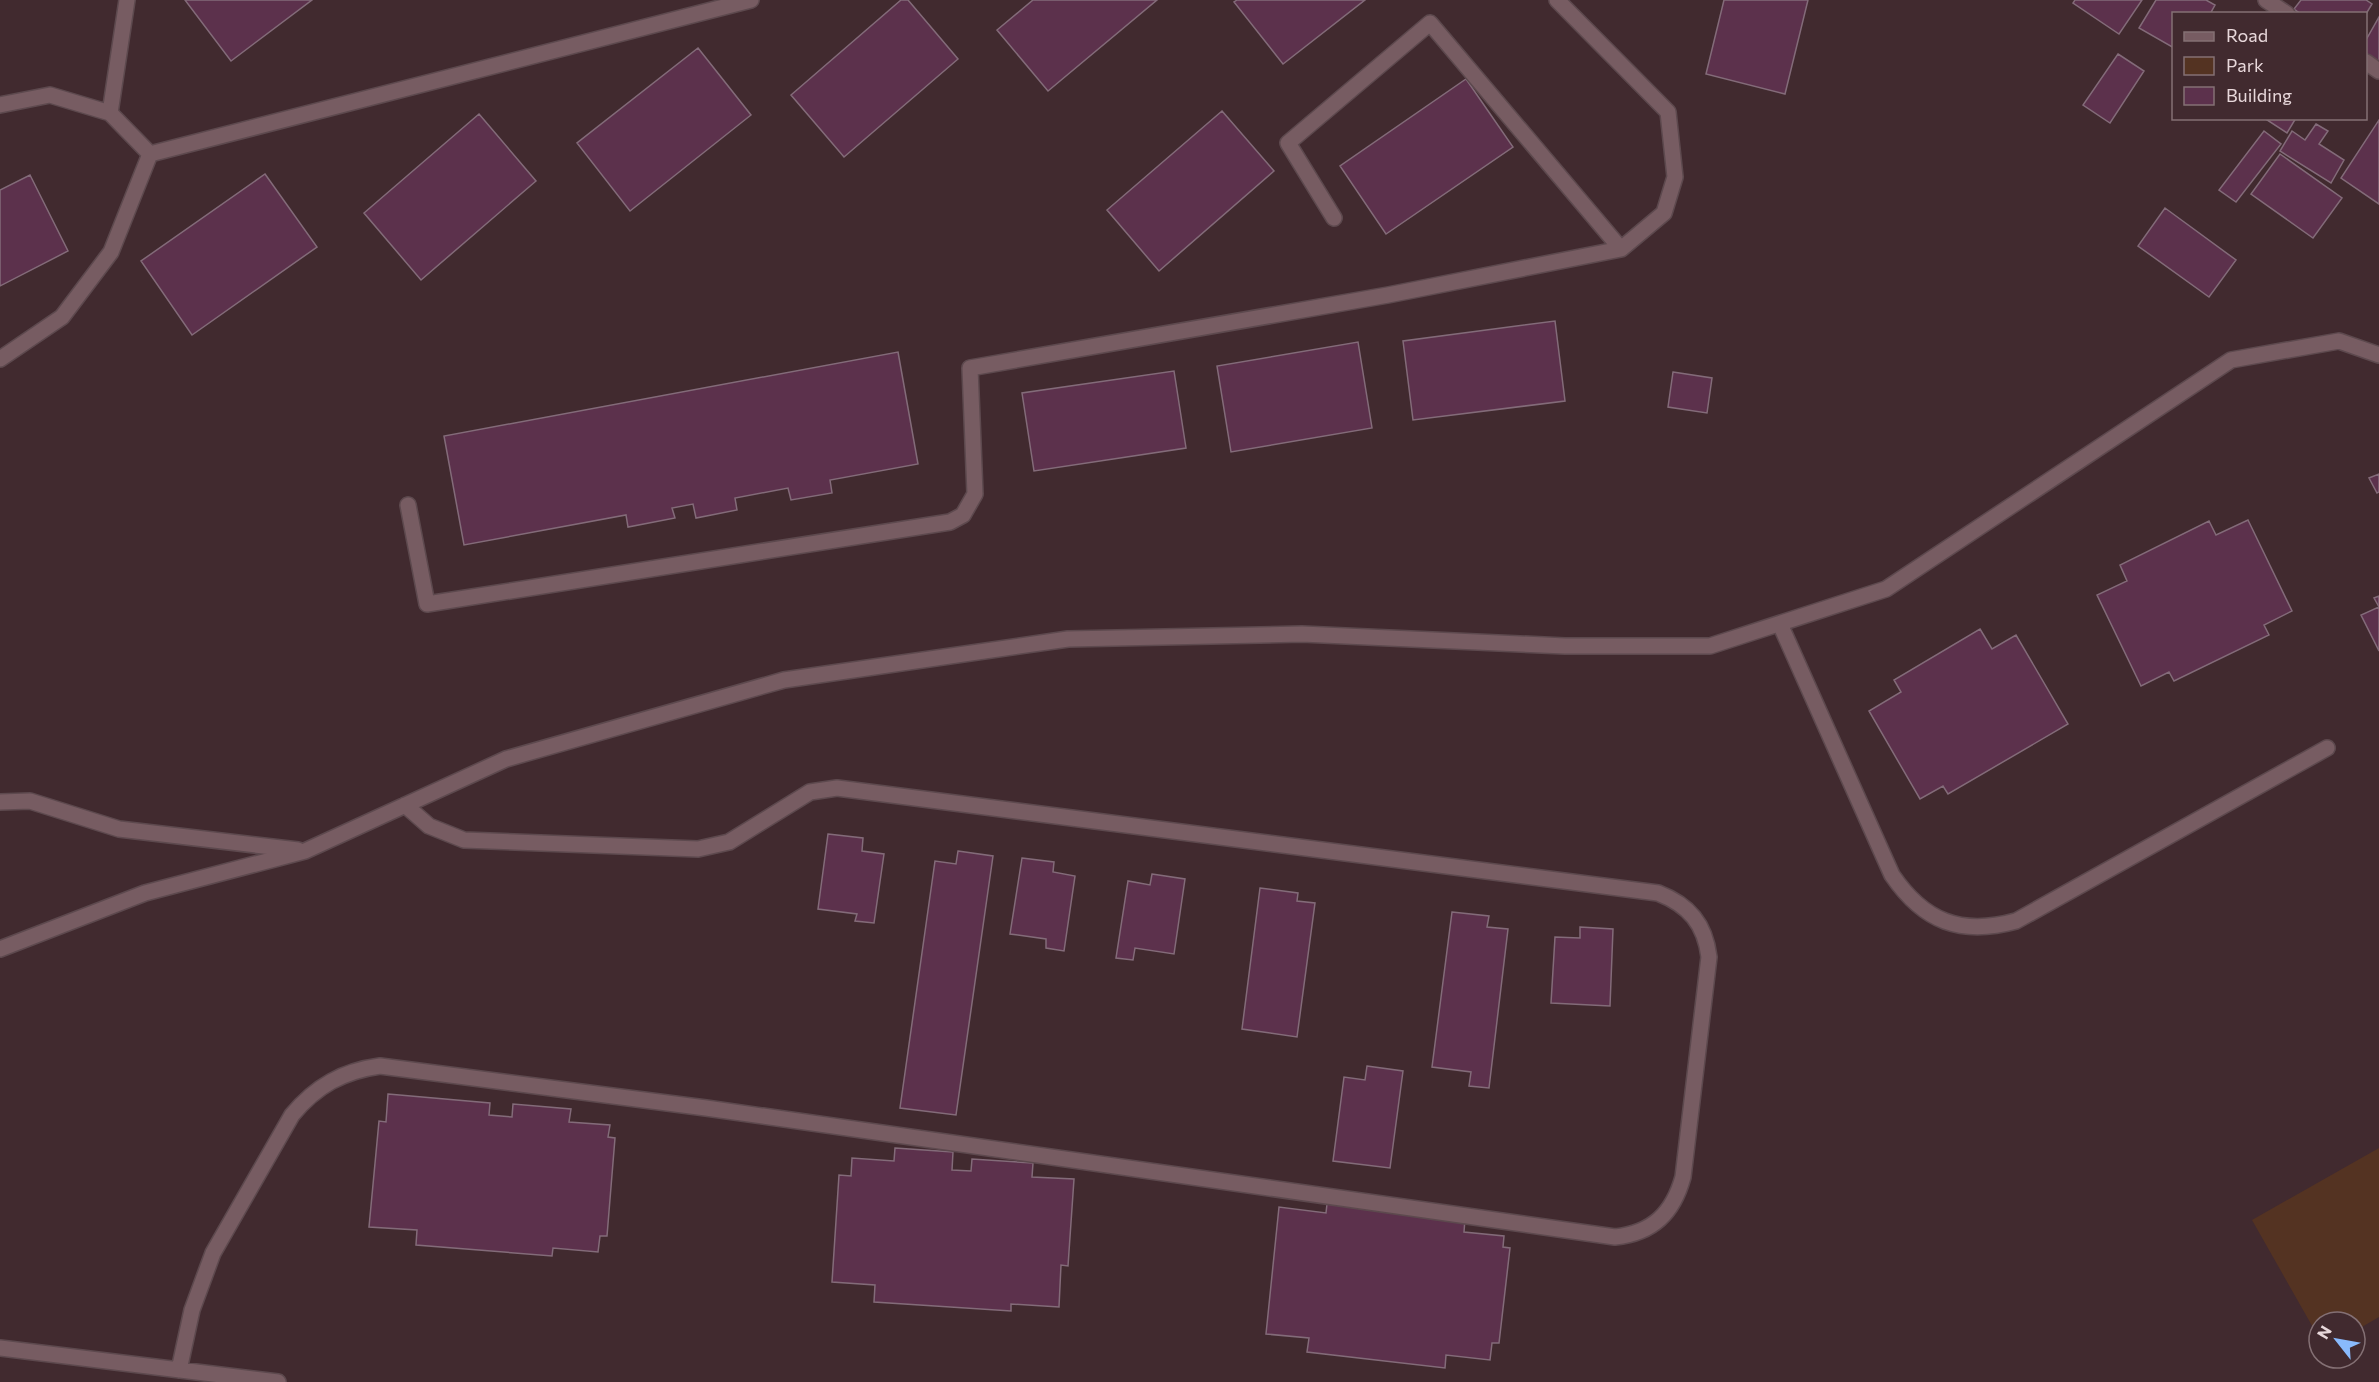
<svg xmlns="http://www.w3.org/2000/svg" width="2379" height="1382" viewBox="0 0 2379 1382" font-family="Commissioner,sans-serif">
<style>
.green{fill:#543322}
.building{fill:#5c314c;stroke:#836b79;stroke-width:1.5}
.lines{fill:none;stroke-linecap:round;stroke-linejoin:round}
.minor-casing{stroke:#5d494e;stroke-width:18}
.minor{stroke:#775c62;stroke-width:15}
</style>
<rect width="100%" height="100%" fill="#412a2f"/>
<!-- green -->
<path class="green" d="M 2379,1148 L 2379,1317 L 2355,1331 L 2355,1322 L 2319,1322 L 2319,1338 L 2252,1220 Z"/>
<!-- building -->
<path class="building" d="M 185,0 L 312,0 L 231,61 Z
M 901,0 L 908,0 L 958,59 L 844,157 L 791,95 Z
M 1033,0 L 1157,0 L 1048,91 L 997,30 Z
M 1237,0 L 1365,0 L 1283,64 L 1234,2 Z
M 1724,0 L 1808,0 L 1785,94 L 1706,74 Z
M 2075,0 L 2142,0 L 2119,34 L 2073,3 Z
M 2156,0 L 2206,0 L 2215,5 L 2210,14 L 2174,14 L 2174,48 L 2139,28 Z
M 2301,0 L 2366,0 L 2372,4 L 2366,14 L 2301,14 L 2294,9 Z
M 2379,17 L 2379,64 L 2366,56 L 2366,40 Z
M 698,48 L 751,115 L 630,211 L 577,143 Z
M 2118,54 L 2144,71 L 2110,123 L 2083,105 Z
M 1466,79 L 1513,147 L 1386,234 L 1340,166 Z
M 1222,111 L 1274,171 L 1159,271 L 1107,210 Z
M 479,114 L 536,181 L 421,280 L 364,213 Z
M 2264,118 L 2296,118 L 2287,133 Z
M 2379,120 L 2379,204 L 2341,178 Z
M 2316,124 L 2328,131 L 2319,144 L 2344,160 L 2331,183 L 2280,151 L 2292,131 L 2305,140 Z
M 2264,131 L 2281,144 L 2236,202 L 2219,190 Z
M 2280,154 L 2342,198 L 2313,238 L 2251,194 Z
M 265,174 L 317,247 L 192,335 L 141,261 Z
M 30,175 L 68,251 L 0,286 L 0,190 Z
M 2165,208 L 2236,260 L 2209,297 L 2138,246 Z
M 1555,321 L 1565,401 L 1413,420 L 1403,341 Z
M 1358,342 L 1372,428 L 1231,452 L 1217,366 Z
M 898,352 L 918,464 L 830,480 L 832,493 L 791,500 L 788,488 L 735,498 L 737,510 L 696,518 L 693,504 L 672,508 L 675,518 L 628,527 L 626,515 L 464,545 L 444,436 Z
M 1174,371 L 1186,448 L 1034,471 L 1022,393 Z
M 1673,372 L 1712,378 L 1707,413 L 1668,407 Z
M 2379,474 L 2379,492 L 2377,493 L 2369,478 Z
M 2248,520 L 2292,611 L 2264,625 L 2269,635 L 2174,681 L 2169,672 L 2141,686 L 2097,595 L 2127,581 L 2120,565 L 2209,521 L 2216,535 Z
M 2379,596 L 2379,651 L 2361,615 L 2379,607 L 2374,598 Z
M 1980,629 L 1992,649 L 2016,635 L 2068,724 L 1948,794 L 1943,786 L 1920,799 L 1869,711 L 1901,692 L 1894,680 Z
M 828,834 L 863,838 L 862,851 L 884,854 L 874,923 L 855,921 L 857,914 L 818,909 Z
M 958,851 L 993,856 L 956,1115 L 900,1108 L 935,861 L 956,864 Z
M 1022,858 L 1054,862 L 1053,872 L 1075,876 L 1064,951 L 1046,948 L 1046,939 L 1010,934 Z
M 1152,874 L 1185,879 L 1174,954 L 1135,948 L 1133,960 L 1116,958 L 1128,881 L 1150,885 Z
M 1260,888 L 1298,893 L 1297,901 L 1315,903 L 1297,1037 L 1242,1029 Z
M 1452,912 L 1489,916 L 1487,927 L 1508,929 L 1489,1088 L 1469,1086 L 1471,1072 L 1432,1067 Z
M 1580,927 L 1613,929 L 1610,1006 L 1551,1003 L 1555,937 L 1580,938 Z
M 1367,1066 L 1403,1071 L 1390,1168 L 1333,1161 L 1344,1077 L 1365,1080 Z
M 388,1094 L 490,1103 L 489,1115 L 512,1117 L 513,1104 L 571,1109 L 569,1122 L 610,1125 L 608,1137 L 615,1138 L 607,1236 L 600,1236 L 598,1252 L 553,1248 L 552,1256 L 416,1245 L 417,1230 L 369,1227 L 379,1121 L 386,1122 Z
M 895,1148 L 953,1152 L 952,1170 L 971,1171 L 972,1159 L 1033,1163 L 1032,1177 L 1074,1179 L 1068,1266 L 1061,1265 L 1059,1307 L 1011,1304 L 1011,1311 L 874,1302 L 875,1285 L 832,1282 L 839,1175 L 851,1176 L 852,1158 L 894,1161 Z
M 1327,1204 L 1465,1219 L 1464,1232 L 1504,1236 L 1503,1247 L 1510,1248 L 1499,1343 L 1492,1343 L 1490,1360 L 1446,1355 L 1445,1368 L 1307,1352 L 1309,1338 L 1266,1334 L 1279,1207 L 1326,1213 Z"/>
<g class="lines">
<defs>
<path id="minor" d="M 2266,0 L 2287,14
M 2366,62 L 2379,71
M 0,105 L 50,95 L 110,113 L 150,154 L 111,252 L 62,317 L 0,359
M 110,113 L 127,0
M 150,154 L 751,0
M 1334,218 L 1288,143 L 1430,23 L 1621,249
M 408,505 L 427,604 L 950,522 L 963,515 L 975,494 L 970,368 L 1388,295 L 1621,249 L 1664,213 L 1675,177 L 1668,112 L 1557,0
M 1780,624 L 1892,875 C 1924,922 1961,936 2016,921 L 2327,748
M 0,802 L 30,801 L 119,829 L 298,850
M 0,949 L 145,893 L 305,851 L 506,759 L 784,680 L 1068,639 L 1302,634 L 1565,646 L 1710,646 L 1886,589 L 2231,360 L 2339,341 L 2379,355
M 0,1348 L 278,1382
M 179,1370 L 192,1310 L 213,1253 L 292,1115 C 316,1086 343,1071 380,1066 L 706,1108 L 1615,1237 C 1653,1233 1673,1213 1683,1177 L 1709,957 C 1705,924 1689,905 1658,893 L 837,788 L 810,792 L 729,842 L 698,849 L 464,840 L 429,826 L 405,805"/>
</defs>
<!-- minor casing -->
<use href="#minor" class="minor-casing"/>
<!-- minor -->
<use href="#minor" class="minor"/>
</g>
<!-- legend -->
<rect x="2172" y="12" width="195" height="108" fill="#412a2f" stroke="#847074" stroke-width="1.5"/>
<rect x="2184" y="32" width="30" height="9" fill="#775c62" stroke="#847074" stroke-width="1.5"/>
<text x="2226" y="42" font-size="18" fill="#e8d8db">Road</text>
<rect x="2184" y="57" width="30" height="18" fill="#543322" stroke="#847074" stroke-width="1.5"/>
<text x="2226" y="72" font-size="18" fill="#e8d8db">Park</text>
<rect x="2184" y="87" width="30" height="18" fill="#5c314c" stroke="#847074" stroke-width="1.5"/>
<text x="2226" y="102" font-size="18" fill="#e8d8db">Building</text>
<!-- north arrow -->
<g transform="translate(2337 1340) rotate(301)"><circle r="28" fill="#412a2f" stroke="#847074" stroke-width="1.5"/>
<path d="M0-4.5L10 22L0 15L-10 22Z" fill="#89bafc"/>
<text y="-9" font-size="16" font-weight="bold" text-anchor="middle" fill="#e8d8db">N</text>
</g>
</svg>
